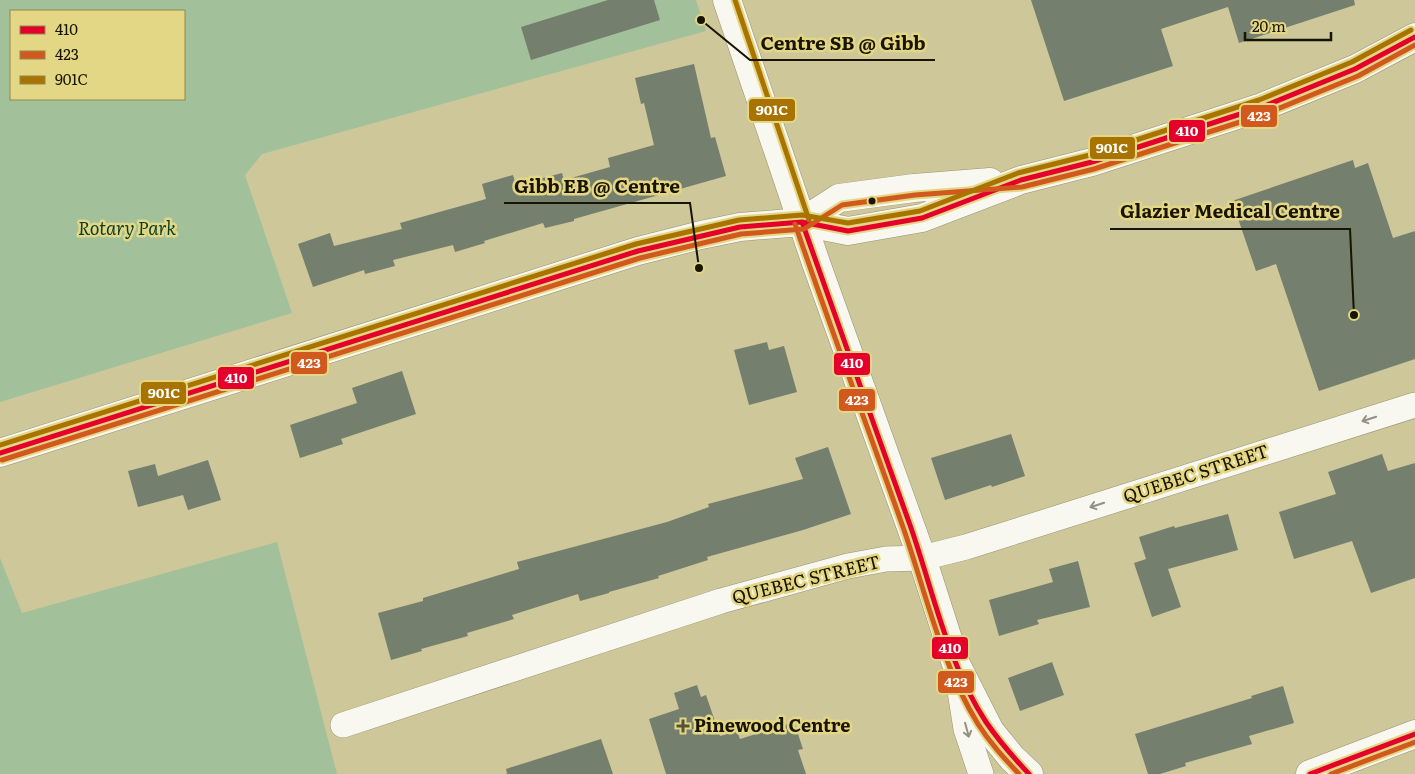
<svg xmlns="http://www.w3.org/2000/svg" width="1415" height="774" viewBox="0 0 1415 774" font-family="Literata,serif">
<style>
.green{fill:#a2c19b;fill-rule:evenodd}
.building{fill:#757f6e}
.lines{fill:none;stroke-linecap:round;stroke-linejoin:round}
.street-casing{stroke:#98936f;stroke-width:26}
.secondary-casing{stroke:#98936f;stroke-width:29}
.street{stroke:#f8f7f0;stroke-width:25}
.secondary{stroke:#f8f7f0;stroke-width:28}
.bus-1-casing{stroke:#e3d684;stroke-width:9}
.bus-2-casing{stroke:#e3d684;stroke-width:9}
.bus-3-casing{stroke:#e3d684;stroke-width:9}
.bus-1{stroke:#e4002b;stroke-width:5}
.bus-2{stroke:#d1591d;stroke-width:5}
.bus-3{stroke:#a97300;stroke-width:5}
.oneway{stroke:#939184}
.bus-dot{fill:#181400;stroke:#e3d684;stroke-width:2}
.poi-dot{fill:#575336;stroke:#e3d684;stroke-width:2}
.labels{text-anchor:middle;stroke-width:5;stroke-linejoin:round;paint-order:stroke}
.park-label{font-size:18px;font-style:italic;fill:#063f29;stroke:#e3d684}
.street-label{font-size:18px;fill:#181400;stroke:#e3d684}
.poi-label{font-size:18px;font-weight:bold;fill:#181400;stroke:#e3d684;text-anchor:start}
.leader{fill:none;stroke:#181400;stroke-width:2}
.callout-dot{fill:#181400;stroke:#e3d684;stroke-width:2}
.callout-label{font-size:19px;text-anchor:middle;font-weight:bold;fill:#181400;stroke:#e3d684;stroke-width:5;stroke-linejoin:round;paint-order:stroke}
.line-badge{stroke:#e3d684;stroke-width:2}
.badge-label{font-size:14px;text-anchor:middle;font-weight:bold;fill:#fff}
</style>
<rect width="100%" height="100%" fill="#cdc79a"/>
<!-- green -->
<path class="green" d="M 0,0 L 696,0 L 706,31 L 262,154 L 245,175 L 292,313 L 0,402 ZM 11,11 L 184,11 L 184,99 L 11,99 Z
M 277,542 L 337,774 L 0,774 L 0,558 L 22,613 Z"/>
<!-- building -->
<path class="building" d="M 608,0 L 654,0 L 660,20 L 531,60 L 521,27 Z
M 1031,0 L 1354,0 L 1355,5 L 1239,43 L 1228,7 L 1161,29 L 1173,66 L 1064,101 Z
M 694,64 L 711,138 L 715,137 L 726,176 L 574,219 L 574,221 L 545,228 L 543,223 L 484,241 L 485,243 L 455,252 L 453,245 L 393,260 L 395,266 L 365,274 L 364,270 L 313,287 L 298,244 L 330,233 L 334,246 L 402,229 L 400,223 L 486,199 L 482,184 L 513,175 L 516,185 L 562,173 L 564,180 L 610,167 L 608,158 L 654,145 L 644,103 L 641,104 L 635,78 Z
M 1353,160 L 1355,168 L 1368,163 L 1393,238 L 1415,231 L 1415,359 L 1319,391 L 1276,264 L 1256,271 L 1232,201 Z
M 767,342 L 769,350 L 784,346 L 797,392 L 749,405 L 734,350 Z
M 402,371 L 416,414 L 341,439 L 343,444 L 300,458 L 290,425 L 357,403 L 352,388 Z
M 1011,434 L 1025,476 L 992,487 L 991,485 L 945,500 L 931,458 Z
M 828,447 L 851,514 L 803,530 L 707,557 L 708,560 L 658,576 L 659,578 L 609,592 L 609,593 L 580,601 L 578,594 L 512,615 L 514,619 L 467,633 L 468,636 L 421,649 L 422,651 L 391,660 L 378,613 L 423,601 L 423,598 L 519,569 L 517,562 L 667,522 L 709,507 L 708,504 L 803,479 L 795,458 Z
M 1382,454 L 1388,471 L 1415,463 L 1415,578 L 1371,593 L 1352,541 L 1294,559 L 1279,512 L 1336,494 L 1328,472 Z
M 208,460 L 221,500 L 188,510 L 183,495 L 138,507 L 128,471 L 155,464 L 158,476 Z
M 1228,514 L 1238,550 L 1168,569 L 1181,607 L 1152,617 L 1134,563 L 1146,559 L 1139,537 L 1174,526 L 1175,528 Z
M 1078,561 L 1090,607 L 1037,620 L 1039,624 L 999,636 L 989,600 L 1053,582 L 1049,569 Z
M 1052,662 L 1064,695 L 1020,711 L 1008,678 Z
M 697,685 L 701,697 L 706,695 L 720,736 L 737,731 L 740,739 L 794,722 L 803,749 L 798,750 L 806,774 L 666,774 L 649,719 L 679,709 L 674,693 Z
M 1283,686 L 1294,723 L 1249,736 L 1252,744 L 1185,763 L 1186,766 L 1160,774 L 1148,774 L 1135,734 L 1252,698 L 1251,696 Z
M 601,739 L 613,774 L 507,774 L 506,769 Z"/>
<g class="lines">
<defs>
<path id="street" d="M 957,672 L 966,729 L 981,774
M 343,725 L 721,601 L 848,566 L 886,559 L 922,558 L 966,547 L 1415,405"/>
<path id="secondary" d="M 727,0 L 816,263 L 922,558 L 956,664 L 990,731 L 1012,758 L 1029,774
M 802,222 L 839,198 L 914,188 L 990,182
M 0,453 L 638,251 L 701,235 L 740,227 L 802,222 L 848,231 L 922,218 L 1021,180 L 1092,162 L 1262,107 L 1355,69 L 1415,37
M 1310,774 L 1415,734"/>
</defs>
<!-- street casing -->
<use href="#street" class="street-casing"/>
<!-- secondary casing -->
<use href="#secondary" class="secondary-casing"/>
<!-- street -->
<use href="#street" class="street"/>
<!-- secondary -->
<use href="#secondary" class="secondary"/>
<defs>
<path id="bus-1" d="M 802,222 C 837,323 874,424 910,525 C 933,590 947,663 986,722 C 999,741 1013,757 1029,774
M 0,453 L 638,251 L 740,227 L 802,222 L 848,231 L 922,218 L 1021,180 L 1092,162 L 1262,107 L 1355,69 L 1415,37
M 1310,774 L 1415,734"/>
<path id="bus-2" d="M 795,224 C 830,326 867,426 903,527 C 926,593 941,664 978,724 C 990,743 1004,758 1019,774
M 2,460 L 640,258 L 741,234 L 804,229 L 842,205 L 915,195 L 1022,187 L 1094,169 L 1265,114 L 1358,76 L 1415,45
M 1331,774 L 1415,742"/>
<path id="bus-3" d="M 735,0 L 809,220
M 0,445 L 636,244 L 739,220 L 802,215 L 848,223 L 920,211 L 1018,173 L 1090,155 L 1259,100 L 1352,62 L 1411,30"/>
</defs>
<!-- bus-1 casing -->
<use href="#bus-1" class="bus-1-casing"/>
<!-- bus-2 casing -->
<use href="#bus-2" class="bus-2-casing"/>
<!-- bus-3 casing -->
<use href="#bus-3" class="bus-3-casing"/>
<!-- bus-1 -->
<use href="#bus-1" class="bus-1"/>
<!-- bus-2 -->
<use href="#bus-2" class="bus-2"/>
<!-- bus-3 -->
<use href="#bus-3" class="bus-3"/>
</g>
<!-- one-way arrows -->
<defs><path id="oneway-shaft" d="M-6 0H5M1.5-3L5.5 0L1.5 3" fill="none" stroke-width="1.6" stroke-linecap="round" stroke-linejoin="round" transform="scale(1.25)"/></defs>
<g class="oneway">
<use href="#oneway-shaft" transform="translate(1369 419) rotate(162)"/>
<use href="#oneway-shaft" transform="translate(1097 505) rotate(162)"/>
<use href="#oneway-shaft" transform="translate(967 730) rotate(75)"/>
</g>
<!-- markers -->
<circle class="bus-dot" cx="872" cy="201" r="4.5"/>
<path class="poi-dot" d="M680.5 718.5h5v5h5v5h-5v5h-5v-5h-5v-5h5z"/>
<g class="labels">
<!-- park labels -->
<g class="park-label">
<text x="127" y="235">Rotary Park</text>
</g>
<!-- street labels -->
<g class="street-label">
<text transform="translate(1196 474) rotate(-18)" y="6">QUEBEC STREET</text>
<text transform="translate(806 580) rotate(-14)" y="6">QUEBEC STREET</text>
</g>
<!-- poi labels -->
<g class="poi-label">
<text x="694" y="732">Pinewood Centre</text>
</g>
</g>
<!-- callouts -->
<path class="leader" d="M701 20L750 60H935M699 268L690 203H504M1354 315L1350 229H1110"/>
<g class="callout-dot">
<circle cx="701" cy="20" r="5"/>
<circle cx="699" cy="268" r="5"/>
<circle cx="1354" cy="315" r="5"/>
</g>
<g class="callout-label">
<text x="843" y="50">Centre SB @ Gibb</text>
<text x="597" y="193">Gibb EB @ Centre</text>
<text x="1230" y="218">Glazier Medical Centre</text>
</g>
<g class="line-badge">
<rect x="748" y="98" width="48" height="24" rx="5" fill="#a97300"/>
<rect x="1240" y="104" width="38" height="24" rx="5" fill="#d1591d"/>
<rect x="1168" y="119" width="38" height="24" rx="5" fill="#e4002b"/>
<rect x="1089" y="136" width="47" height="24" rx="5" fill="#a97300"/>
<rect x="290" y="351" width="38" height="24" rx="5" fill="#d1591d"/>
<rect x="833" y="352" width="38" height="24" rx="5" fill="#e4002b"/>
<rect x="217" y="366" width="38" height="24" rx="5" fill="#e4002b"/>
<rect x="140" y="381" width="47" height="24" rx="5" fill="#a97300"/>
<rect x="838" y="388" width="38" height="24" rx="5" fill="#d1591d"/>
<rect x="931" y="636" width="38" height="24" rx="5" fill="#e4002b"/>
<rect x="937" y="670" width="38" height="24" rx="5" fill="#d1591d"/>
</g>
<g class="badge-label">
<text x="772" y="115">901C</text>
<text x="1259" y="121">423</text>
<text x="1187" y="136">410</text>
<text x="1112" y="153">901C</text>
<text x="309" y="368">423</text>
<text x="852" y="368">410</text>
<text x="236" y="383">410</text>
<text x="164" y="398">901C</text>
<text x="857" y="405">423</text>
<text x="950" y="653">410</text>
<text x="956" y="687">423</text>
</g>
<!-- legend -->
<rect x="10" y="10" width="175" height="90" fill="#e3d684" stroke="#92884f"/>
<rect x="20" y="26" width="25" height="8" fill="#e4002b" stroke="#92884f"/>
<text x="55" y="35" font-size="15" fill="#181400">410</text>
<rect x="20" y="51" width="25" height="8" fill="#d1591d" stroke="#92884f"/>
<text x="55" y="60" font-size="15" fill="#181400">423</text>
<rect x="20" y="76" width="25" height="8" fill="#a97300" stroke="#92884f"/>
<text x="55" y="85" font-size="15" fill="#181400">901C</text>
<!-- scale -->
<path d="M1245 32v8h86v-8" fill="none" stroke="#181400" stroke-width="2.5"/>
<text x="1252" y="32" font-size="15" fill="#181400" stroke="#e3d684" stroke-width="4" paint-order="stroke">20 m</text>
</svg>
